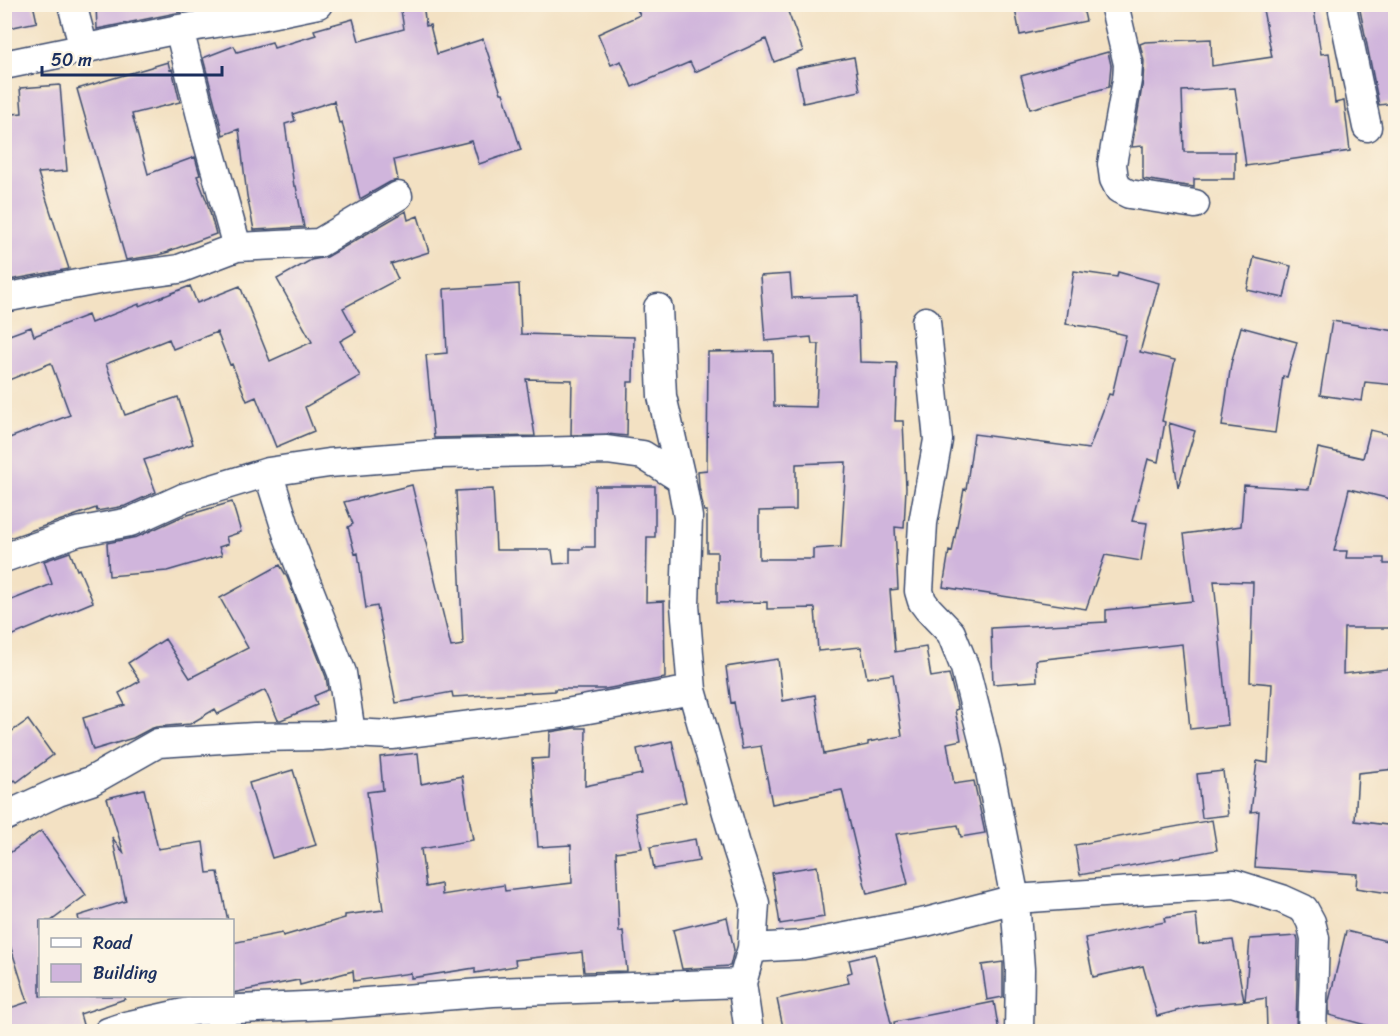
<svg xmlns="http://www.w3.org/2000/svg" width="1400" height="1036" viewBox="0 0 1400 1036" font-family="Sriracha,sans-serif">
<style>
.building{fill:#d0b5dc;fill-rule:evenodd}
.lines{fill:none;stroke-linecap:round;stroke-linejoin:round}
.minor-casing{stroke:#3b4a6d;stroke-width:31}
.minor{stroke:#fff;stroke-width:28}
</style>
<rect width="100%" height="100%" fill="#fcf5e5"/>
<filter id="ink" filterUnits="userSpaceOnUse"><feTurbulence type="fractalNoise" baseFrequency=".0167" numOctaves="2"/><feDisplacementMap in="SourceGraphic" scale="12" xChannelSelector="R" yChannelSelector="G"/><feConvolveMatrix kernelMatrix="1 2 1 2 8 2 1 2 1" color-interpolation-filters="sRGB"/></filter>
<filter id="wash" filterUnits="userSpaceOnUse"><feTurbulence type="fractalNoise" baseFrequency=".008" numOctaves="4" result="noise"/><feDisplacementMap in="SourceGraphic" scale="24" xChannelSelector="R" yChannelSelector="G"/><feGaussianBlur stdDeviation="1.35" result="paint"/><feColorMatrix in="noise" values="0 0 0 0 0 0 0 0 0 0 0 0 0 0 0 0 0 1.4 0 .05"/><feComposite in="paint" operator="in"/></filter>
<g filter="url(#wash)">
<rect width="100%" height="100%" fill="#f3e1c3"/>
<g id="blocks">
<!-- building -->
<path class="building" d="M 4,4 L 33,4 L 37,22 L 4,29 Z
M 96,4 L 185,4 L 186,11 L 97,29 Z
M 400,4 L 423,4 L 426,26 L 430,25 L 437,54 L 483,39 L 501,93 L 503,93 L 521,150 L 479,164 L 472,141 L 394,160 L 398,180 L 390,182 L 360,199 L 342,122 L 339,123 L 334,101 L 293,114 L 295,121 L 285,124 L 294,186 L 296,186 L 304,227 L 254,230 L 247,196 L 239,129 L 223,135 L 203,58 L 234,46 L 237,52 L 272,42 L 274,48 L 316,35 L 314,30 L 353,19 L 359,41 L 404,29 Z
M 634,4 L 785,4 L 803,51 L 774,62 L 766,39 L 695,72 L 690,62 L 632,87 L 621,61 L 611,65 L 598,34 L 640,15 Z
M 1014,4 L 1082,4 L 1086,21 L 1020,35 Z
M 1262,4 L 1313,4 L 1321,54 L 1329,53 L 1335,103 L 1344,101 L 1350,151 L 1246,166 L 1235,88 L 1182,91 L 1184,152 L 1235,152 L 1235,179 L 1194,179 L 1194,187 L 1143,179 L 1143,146 L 1132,147 L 1143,81 L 1144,61 L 1140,44 L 1145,42 L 1211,39 L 1212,66 L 1272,57 Z
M 1360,4 L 1395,4 L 1395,103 L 1379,105 L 1360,10 Z
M 1108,52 L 1111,65 L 1109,87 L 1030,109 L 1021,76 Z
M 854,57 L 860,91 L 803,103 L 796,68 Z
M 168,62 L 170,70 L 172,69 L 180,102 L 132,114 L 148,174 L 195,157 L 200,175 L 197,176 L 207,202 L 216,234 L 169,251 L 169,252 L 158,255 L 126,260 L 77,89 Z
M 60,85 L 67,171 L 38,173 L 69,269 L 4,281 L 4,115 L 22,113 L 20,88 Z
M 406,211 L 408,220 L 418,216 L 429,252 L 391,264 L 398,279 L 343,308 L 356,332 L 340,341 L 360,376 L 305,407 L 314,431 L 276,447 L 256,397 L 247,401 L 232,364 L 230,365 L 217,332 L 173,349 L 169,339 L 106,364 L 125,415 L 178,397 L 193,444 L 144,460 L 156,492 L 125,506 L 97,511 L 96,508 L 4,540 L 4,440 L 70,415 L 51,363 L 4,382 L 4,337 L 31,327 L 34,336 L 88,315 L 91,323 L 139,304 L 139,306 L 190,286 L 197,303 L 240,286 L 270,361 L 312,342 L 277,279 L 311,260 L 327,257 Z
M 1254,257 L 1291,266 L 1284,298 L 1247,290 Z
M 1074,271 L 1117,277 L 1118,272 L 1159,283 L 1140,352 L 1175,360 L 1162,421 L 1165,422 L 1158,462 L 1148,459 L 1132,521 L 1147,523 L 1141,561 L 1105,555 L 1086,609 L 943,587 L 949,551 L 952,552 L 964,489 L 966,490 L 974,434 L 1089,449 L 1109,394 L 1112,395 L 1126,335 L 1097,328 L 1066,324 Z
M 790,274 L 792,298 L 858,296 L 860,362 L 897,363 L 895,421 L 903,421 L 906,488 L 904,528 L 895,527 L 898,589 L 890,590 L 895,652 L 926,647 L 931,677 L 949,674 L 958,709 L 955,710 L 961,740 L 947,743 L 954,784 L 974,781 L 985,833 L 961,837 L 958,825 L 896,834 L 908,884 L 867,894 L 842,790 L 772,804 L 761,746 L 742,749 L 734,702 L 731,703 L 726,667 L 778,659 L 783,701 L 815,695 L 824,754 L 868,745 L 868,742 L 902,736 L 893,674 L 867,678 L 861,647 L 818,651 L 815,608 L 767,609 L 767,602 L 717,603 L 717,552 L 707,552 L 707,511 L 704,511 L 699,487 L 698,471 L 707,470 L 708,352 L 773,351 L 774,406 L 816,407 L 819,344 L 812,344 L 811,337 L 765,341 L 760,276 ZM 846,462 L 841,547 L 813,549 L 813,559 L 759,559 L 759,511 L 796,510 L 796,464 Z
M 519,284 L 521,334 L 634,337 L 633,382 L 628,382 L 627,436 L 607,434 L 571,435 L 572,380 L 526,379 L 535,436 L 434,438 L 426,355 L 447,353 L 444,289 Z
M 1332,321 L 1395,331 L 1395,385 L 1365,382 L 1362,401 L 1320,395 Z
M 1241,327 L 1297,342 L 1287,377 L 1283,376 L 1275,433 L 1222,426 L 1231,364 Z
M 1169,423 L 1195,431 L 1178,487 Z
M 1370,430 L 1395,436 L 1395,500 L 1349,489 L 1334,551 L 1347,551 L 1346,558 L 1384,558 L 1384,564 L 1392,564 L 1392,628 L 1344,628 L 1343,674 L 1395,668 L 1395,769 L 1358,773 L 1355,821 L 1395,826 L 1395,894 L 1356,888 L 1357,874 L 1255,867 L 1259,811 L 1251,812 L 1257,761 L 1268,763 L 1272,684 L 1250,682 L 1253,582 L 1214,581 L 1228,725 L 1190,729 L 1182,644 L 1036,660 L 1037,681 L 993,684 L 991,628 L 1106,622 L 1106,610 L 1193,601 L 1184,534 L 1241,526 L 1244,485 L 1309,489 L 1318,448 L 1363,458 Z
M 412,485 L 451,647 L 463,645 L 456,491 L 493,489 L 496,550 L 552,550 L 554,564 L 570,563 L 570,549 L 583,549 L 583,547 L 595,547 L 595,486 L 655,486 L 655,537 L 647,537 L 646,602 L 664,601 L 665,678 L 605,689 L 555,689 L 555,691 L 453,697 L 452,692 L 414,699 L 414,700 L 396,703 L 377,606 L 366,608 L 358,553 L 355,554 L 348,527 L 353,524 L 344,502 Z
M 232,502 L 241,532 L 226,537 L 228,544 L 219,547 L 222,555 L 167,571 L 109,576 L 107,543 L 137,537 L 181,517 Z
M 70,552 L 77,570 L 79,569 L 93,602 L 4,639 L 4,603 L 52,584 L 44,561 Z
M 280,565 L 287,577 L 326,677 L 328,690 L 314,696 L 317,705 L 281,720 L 278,720 L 265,690 L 218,714 L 215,709 L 190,724 L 156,727 L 150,729 L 133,738 L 93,750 L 83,718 L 125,705 L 119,693 L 140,681 L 128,663 L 165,639 L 190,678 L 248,648 L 220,598 Z
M 28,720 L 53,755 L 17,782 L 15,780 L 4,789 L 4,737 Z
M 574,728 L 586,728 L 585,786 L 642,774 L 637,749 L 672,741 L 686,802 L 635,813 L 642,848 L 616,852 L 619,932 L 623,931 L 627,971 L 584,972 L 582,952 L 515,960 L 516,966 L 475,973 L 475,968 L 411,978 L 411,973 L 354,981 L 353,971 L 300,985 L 299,980 L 232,993 L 232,943 L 282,933 L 283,936 L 345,918 L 345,915 L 383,910 L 367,792 L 383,790 L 380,757 L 418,753 L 421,784 L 462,776 L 473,840 L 421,849 L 426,887 L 441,884 L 442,895 L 504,885 L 505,891 L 572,883 L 571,845 L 538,847 L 532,759 L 549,758 L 550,732 Z
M 293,770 L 316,845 L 272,858 L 249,783 Z
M 1223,771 L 1228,815 L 1202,818 L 1197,774 Z
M 144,789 L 158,849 L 203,842 L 207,873 L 218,872 L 228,921 L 79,921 L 78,916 L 126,901 L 112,837 L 124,854 L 107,798 Z
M 1212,820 L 1217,850 L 1080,875 L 1075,845 Z
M 41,831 L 86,895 L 51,921 L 40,921 L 40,996 L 124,996 L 125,999 L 80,1014 L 85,1032 L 4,1032 L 4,1010 L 28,1002 L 4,926 L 4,857 Z
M 695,839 L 699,861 L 654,869 L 650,847 Z
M 817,866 L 824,917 L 780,924 L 772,873 Z
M 1196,914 L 1199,944 L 1233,940 L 1244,1001 L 1199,1005 L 1157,1016 L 1143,966 L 1093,977 L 1085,938 L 1165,922 L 1164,918 Z
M 727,917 L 734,950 L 730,966 L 682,969 L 673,930 Z
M 1346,931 L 1395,943 L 1395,1032 L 1391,1032 L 1329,1015 L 1329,1001 Z
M 1297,936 L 1298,940 L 1296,1028 L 1267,1029 L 1266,998 L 1245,1001 L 1250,939 Z
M 875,954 L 893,1032 L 784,1032 L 777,999 L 849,983 L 847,974 L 852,972 L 849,960 Z
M 1003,962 L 1003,997 L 987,1000 L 982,965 Z
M 994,1002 L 999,1032 L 895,1032 L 894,1022 Z"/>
</g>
</g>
<g filter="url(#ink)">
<use href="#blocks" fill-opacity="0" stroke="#3b4a6d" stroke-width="1.5"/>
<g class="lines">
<defs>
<path id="minor" d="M 72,4 L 84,49
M 1114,4 L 1128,64 L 1127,80 L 1112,164 L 1114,179 L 1119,189 L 1129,194 L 1195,204
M 1344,4 L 1343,11 L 1367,127
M 179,29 L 206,136 L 237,247
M 4,65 L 179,29 L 260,16 L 318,4
M 4,298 L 98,280 L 179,269 L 237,247 L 319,243 L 398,196
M 658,308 L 662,396 L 681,479 L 688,517 L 685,605 L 692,690 L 737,848 L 755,903 L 752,948 L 742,983 L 749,1032
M 926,321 L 938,440 L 923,523 L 919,591 L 922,601 L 928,609 L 951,633 L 965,668 L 986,751 L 1015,899 L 1020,969 L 1019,1032
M 268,472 L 288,536 L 342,673 L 351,733
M 4,558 L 77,532 L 130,522 L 183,498 L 268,472 L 329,463 L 439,454 L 536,452 L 607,450 L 643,455 L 681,479
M 4,817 L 58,792 L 91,781 L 158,743 L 254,737 L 321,736 L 351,733 L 392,735 L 561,714 L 692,690
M 752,948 L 803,945 L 926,922 L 1015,899 L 1235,884 L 1282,899 L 1304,909 L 1311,922 L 1315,938 L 1312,1032
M 108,1032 L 126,1026 L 193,1011 L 328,1005 L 493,992 L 742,983"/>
</defs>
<!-- minor casing -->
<use href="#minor" class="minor-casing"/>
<!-- minor -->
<use href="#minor" class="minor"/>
</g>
</g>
<!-- margin -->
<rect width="1400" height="1036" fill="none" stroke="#fcf5e5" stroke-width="24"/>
<!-- legend -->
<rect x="39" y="919" width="195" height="78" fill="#fcf5e5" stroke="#a2a6af" stroke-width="1.5"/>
<rect x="51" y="938" width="30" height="9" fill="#ffffff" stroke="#a2a6af" stroke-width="1.5"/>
<text x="93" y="949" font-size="18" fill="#1b2f5e">Road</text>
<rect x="51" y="964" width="30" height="18" fill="#d0b5dc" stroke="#a2a6af" stroke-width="1.5"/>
<text x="93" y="979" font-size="18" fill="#1b2f5e">Building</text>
<!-- scale -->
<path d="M42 66v9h180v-9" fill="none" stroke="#1b2f5e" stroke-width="3"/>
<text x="51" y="66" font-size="18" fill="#1b2f5e" stroke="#fcf5e5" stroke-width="4.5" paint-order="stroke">50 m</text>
</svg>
